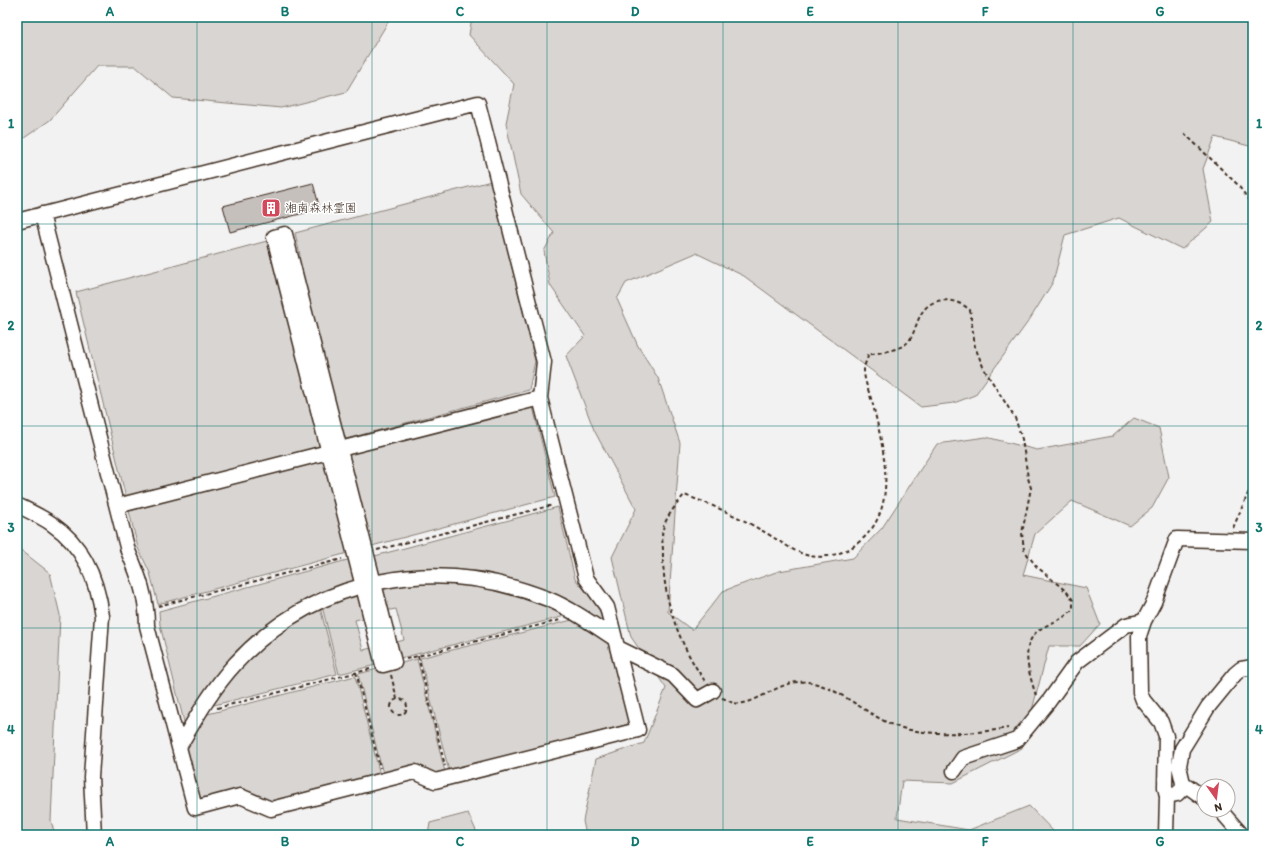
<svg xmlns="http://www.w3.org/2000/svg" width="1270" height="852" viewBox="0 0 1270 852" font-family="Itim,'Klee One',sans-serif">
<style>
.green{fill:#d8d5d2;stroke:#8a8078}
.building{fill:#c6c0bd;stroke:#3b2a1e}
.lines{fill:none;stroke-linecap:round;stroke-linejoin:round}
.minor-casing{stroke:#3b2a1e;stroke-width:17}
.path{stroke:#3b2a1e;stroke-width:2;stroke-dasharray:4 3;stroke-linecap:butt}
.minor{stroke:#fff;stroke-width:14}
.grid{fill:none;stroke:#0f766e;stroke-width:1;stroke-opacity:0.55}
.labels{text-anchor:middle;stroke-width:3;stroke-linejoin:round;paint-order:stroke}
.poi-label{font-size:12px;fill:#3b2a1e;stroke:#fff;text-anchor:start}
.neatline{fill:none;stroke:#0f766e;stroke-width:1.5}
.grid-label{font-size:13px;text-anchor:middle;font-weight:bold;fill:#0f766e}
</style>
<rect width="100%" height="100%" fill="#f3f2f2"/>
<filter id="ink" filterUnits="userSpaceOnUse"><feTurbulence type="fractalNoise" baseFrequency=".025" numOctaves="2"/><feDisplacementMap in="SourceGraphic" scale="8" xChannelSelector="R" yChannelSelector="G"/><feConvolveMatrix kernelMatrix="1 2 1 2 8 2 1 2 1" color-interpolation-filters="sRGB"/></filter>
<g filter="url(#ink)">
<!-- green -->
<path class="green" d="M 17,17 L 391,17 L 346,92 L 281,108 L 173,98 L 135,66 L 97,66 L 50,120 L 17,143 Z
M 472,17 L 1253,17 L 1253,147 L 1215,137 L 1203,169 L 1213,222 L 1182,249 L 1119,218 L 1065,235 L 1053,282 L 1030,319 L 975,395 L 954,403 L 921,407 L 744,276 L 696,253 L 626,283 L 617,299 L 638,346 L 658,378 L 680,443 L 668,612 L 692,630 L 723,591 L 779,571 L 853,558 L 882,528 L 937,444 L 986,437 L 1037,450 L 1113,436 L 1134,418 L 1159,428 L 1169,477 L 1152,508 L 1130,526 L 1072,501 L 1035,534 L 1023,575 L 1086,588 L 1100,624 L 1080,646 L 1049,646 L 1022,748 L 953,783 L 902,781 L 897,818 L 969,830 L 1029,806 L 1057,835 L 586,835 L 583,821 L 596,759 L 644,743 L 666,688 L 631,637 L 612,557 L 636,509 L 594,430 L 566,356 L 585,336 L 550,285 L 544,251 L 554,233 L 521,194 L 506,123 L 514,84 L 469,35 Z
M 491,181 L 535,361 L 529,390 L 342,440 L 298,263 L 300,255 L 295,233 Z
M 267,241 L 272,262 L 277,268 L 321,446 L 126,498 L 76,292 Z
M 532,403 L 555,497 L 368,547 L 345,453 Z
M 324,458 L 348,553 L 158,604 L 150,573 L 138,548 L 129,511 Z
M 558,507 L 575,579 L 599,606 L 602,621 C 559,597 512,572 462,570 C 433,569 404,574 376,577 L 371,557 Z
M 17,547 L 50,573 L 60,615 L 51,821 L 55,835 L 17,835 Z
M 351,559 L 356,581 L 334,589 L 294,609 L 185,726 L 160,625 L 159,611 Z
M 432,580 L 512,590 L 569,615 L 397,659 L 393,643 L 404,640 L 396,609 L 385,611 L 379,587 Z
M 361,592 L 367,617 L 355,620 L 363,650 L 376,647 L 380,664 L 339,674 L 322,606 Z
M 320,607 L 337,674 L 210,706 L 240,667 L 282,630 Z
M 576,619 L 607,639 L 629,724 L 449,771 L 420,658 Z
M 417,659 L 445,772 L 437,774 L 419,765 L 383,774 L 358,674 Z
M 355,676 L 380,775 L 271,802 L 241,788 L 200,799 L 187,748 L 204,715 Z
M 468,813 L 478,835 L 428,835 L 430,823 Z"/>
<!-- building -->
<path class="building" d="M 313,183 L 320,209 L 230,232 L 223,206 Z"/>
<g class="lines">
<defs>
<path id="minor" d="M 17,221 C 171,181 324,142 478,103 L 544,362 L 540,398 L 586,578 L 607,607 L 638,730 L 435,781 L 415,772 L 271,809 L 240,796 L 195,808 L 147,626 C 147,598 139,576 128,551 L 42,214
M 285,234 L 394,662 L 383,665 L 274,237 Z
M 17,505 C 29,511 42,517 52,524 C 84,546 97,579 102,616 L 91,777 L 94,835
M 117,506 L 540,398
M 618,648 L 673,675 L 697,700 L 713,691
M 179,747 C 196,718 212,689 235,664 C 317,575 437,555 548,599 C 572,609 594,625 615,639
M 954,771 L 963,758 L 1017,740 L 1049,701 L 1077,662 L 1126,625 L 1144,621
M 1183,783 L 1204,798
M 1167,796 L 1177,794 L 1182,789 L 1183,783 L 1179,766 L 1182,749 L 1208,707 L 1235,674 L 1241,669 L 1253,667
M 1220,810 L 1242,835
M 1166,835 L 1167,796 L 1165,787 L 1166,736 L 1161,722 L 1143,700 L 1140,692 L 1139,636 L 1144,621 L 1154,602 L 1177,539 L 1253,541"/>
</defs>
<!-- minor casing -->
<use href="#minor" class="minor-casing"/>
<!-- path -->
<path class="path" d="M 1184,133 L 1237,184 L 1253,205
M 1233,528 L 1253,482
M 377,550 L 553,505
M 158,606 L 342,559
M 418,656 L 445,766
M 406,659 L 560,620
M 356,672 L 380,768
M 391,675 L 397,699
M 705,681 C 678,643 662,597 663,551 C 663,544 661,536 663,529 C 666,517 676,505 684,495 C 711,504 737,516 761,530 C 774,537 792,551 806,555 C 821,560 843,554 855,545 C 901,513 884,451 873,405 C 870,394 864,381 864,370 C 864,365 867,360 868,355 C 880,352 900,351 909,341 C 914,334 916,324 920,316 C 930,295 955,297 970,310 L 975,347 L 984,369 L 1015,418 L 1022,439 L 1028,478 L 1031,488 L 1022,533 L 1024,550 L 1036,566 L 1067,592 L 1073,600 L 1073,609 C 1063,620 1054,621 1042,628 C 1017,643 1030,675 1036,696
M 722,698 C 726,699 730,702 733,703 C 755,708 779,678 808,682 C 833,685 862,710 886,722 C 917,738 974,734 1008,728
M391 707a8 8 0 1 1 16 0a8 8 0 1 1-16 0Z
M 217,708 L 370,669"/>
<!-- minor -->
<use href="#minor" class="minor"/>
</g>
</g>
<!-- grid -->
<path class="grid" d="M 197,17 L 197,835M 372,17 L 372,835M 547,17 L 547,835M 723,17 L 723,835M 898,17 L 898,835M 1073,17 L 1073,835M 17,224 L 1253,224M 17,426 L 1253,426M 17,628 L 1253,628"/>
<!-- icons -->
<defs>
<symbol id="building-square" viewBox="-11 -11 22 22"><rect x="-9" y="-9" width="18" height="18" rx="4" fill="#d1495b" stroke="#fff"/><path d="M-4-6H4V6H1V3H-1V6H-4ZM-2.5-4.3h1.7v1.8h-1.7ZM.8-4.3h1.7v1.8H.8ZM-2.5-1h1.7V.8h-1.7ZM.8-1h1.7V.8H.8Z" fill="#fff"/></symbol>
</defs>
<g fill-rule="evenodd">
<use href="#building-square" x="260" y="197" width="22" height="22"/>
</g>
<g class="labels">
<!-- poi labels -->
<g class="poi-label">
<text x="285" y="212">湘南森林霊園</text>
</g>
</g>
<!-- margin -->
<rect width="1270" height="852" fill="none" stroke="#fff" stroke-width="44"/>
<!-- north arrow -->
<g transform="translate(1216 798) rotate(166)"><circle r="19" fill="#ffffff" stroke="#b1aaa5"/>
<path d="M0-3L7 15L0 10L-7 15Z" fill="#d1495b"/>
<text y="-6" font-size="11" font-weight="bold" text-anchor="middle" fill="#3b2a1e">N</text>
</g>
<rect x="22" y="22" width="1226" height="808" class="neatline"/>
<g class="grid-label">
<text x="110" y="16">A</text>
<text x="285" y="16">B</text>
<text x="460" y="16">C</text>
<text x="635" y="16">D</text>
<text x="810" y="16">E</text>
<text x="985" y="16">F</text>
<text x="1160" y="16">G</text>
<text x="11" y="128">1</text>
<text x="1259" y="128">1</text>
<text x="11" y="330">2</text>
<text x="1259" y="330">2</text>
<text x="11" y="532">3</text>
<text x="1259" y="532">3</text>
<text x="11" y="734">4</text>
<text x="1259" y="734">4</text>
<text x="110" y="846">A</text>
<text x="285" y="846">B</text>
<text x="460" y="846">C</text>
<text x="635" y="846">D</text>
<text x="810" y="846">E</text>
<text x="985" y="846">F</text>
<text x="1160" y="846">G</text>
</g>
</svg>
